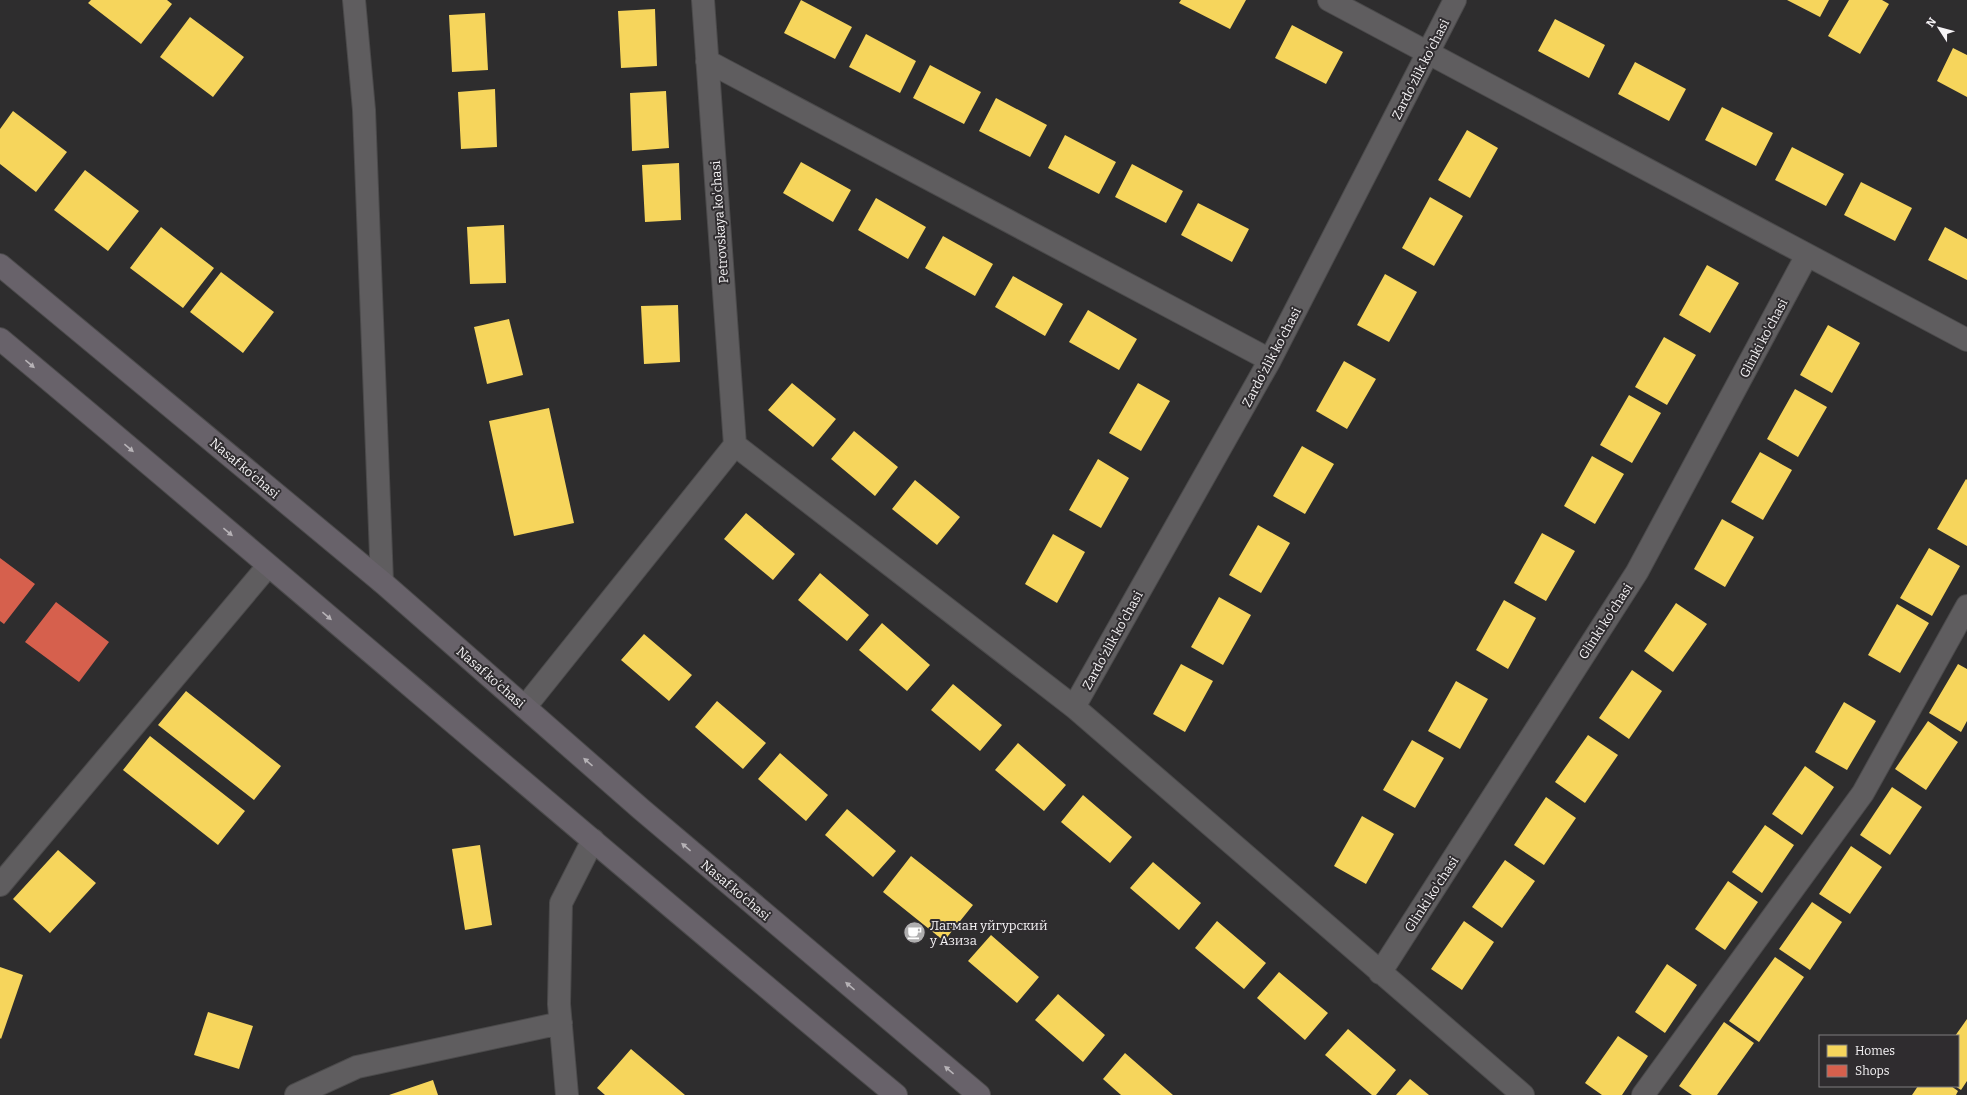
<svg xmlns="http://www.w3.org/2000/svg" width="1967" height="1095" viewBox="0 0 1967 1095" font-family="Bitter,serif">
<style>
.homes{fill:#f6d55c}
.shops{fill:#d6604d}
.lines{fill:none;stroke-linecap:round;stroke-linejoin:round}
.minor-casing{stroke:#4b4a4b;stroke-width:24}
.major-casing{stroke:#4b4a4b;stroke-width:24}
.minor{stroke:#5f5d5f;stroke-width:22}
.major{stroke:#68626a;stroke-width:22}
.oneway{fill:#b6b2b6}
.labels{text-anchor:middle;stroke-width:4;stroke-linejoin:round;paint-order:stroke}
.street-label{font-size:13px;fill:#f5f3f5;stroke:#2f2c2f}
.poi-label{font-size:13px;fill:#f5f3f5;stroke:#2f2c2f;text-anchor:start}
</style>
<rect width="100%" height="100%" fill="#2e2d2e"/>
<!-- homes -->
<path class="homes" d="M 91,0 L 167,0 L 172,4 L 141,44 L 88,3 Z
M 801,0 L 852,27 L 835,59 L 784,33 Z
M 1181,0 L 1246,0 L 1230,29 L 1179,3 Z
M 1787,0 L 1829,0 L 1820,17 Z
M 1849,0 L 1882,0 L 1889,4 L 1860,54 L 1828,36 Z
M 655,9 L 657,66 L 621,68 L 618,11 Z
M 485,13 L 488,70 L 452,72 L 449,15 Z
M 190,17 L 244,57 L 213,97 L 160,57 Z
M 1555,19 L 1605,45 L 1589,78 L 1538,51 Z
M 1292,25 L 1343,52 L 1326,84 L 1275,58 Z
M 866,34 L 916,61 L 900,93 L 849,67 Z
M 1953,48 L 1967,55 L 1967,97 L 1937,81 Z
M 1635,62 L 1686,89 L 1669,121 L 1618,94 Z
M 930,65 L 981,92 L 964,124 L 913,98 Z
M 495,89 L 497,147 L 461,149 L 458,92 Z
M 666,91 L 669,148 L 632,151 L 630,93 Z
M 996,98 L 1047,125 L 1030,157 L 979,131 Z
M 1722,107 L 1773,133 L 1756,166 L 1705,140 Z
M 13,111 L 67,152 L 36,192 L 0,164 L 0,129 Z
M 1467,130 L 1498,148 L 1470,198 L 1438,180 Z
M 1065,135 L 1116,162 L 1099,194 L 1048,168 Z
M 1792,147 L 1844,174 L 1826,206 L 1775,180 Z
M 801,162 L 851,190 L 833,222 L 783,193 Z
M 679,163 L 681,220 L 645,222 L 642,165 Z
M 1132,164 L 1183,191 L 1166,223 L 1115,197 Z
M 85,170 L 139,211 L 108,251 L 54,210 Z
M 1861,182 L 1912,208 L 1895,241 L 1844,215 Z
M 1430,197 L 1463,216 L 1434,266 L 1402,248 Z
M 876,198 L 926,227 L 908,259 L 858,230 Z
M 1198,203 L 1249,229 L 1232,262 L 1181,235 Z
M 504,225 L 506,283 L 470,284 L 467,227 Z
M 161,227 L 214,268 L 183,308 L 130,268 Z
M 1945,227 L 1967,239 L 1967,280 L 1928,260 Z
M 943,236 L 993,264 L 975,296 L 925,268 Z
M 1707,265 L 1739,283 L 1710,333 L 1679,315 Z
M 221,272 L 274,312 L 243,353 L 190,312 Z
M 1385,274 L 1417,292 L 1389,342 L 1357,325 Z
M 1013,276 L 1063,304 L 1045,336 L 995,307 Z
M 678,305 L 680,362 L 644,364 L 641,306 Z
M 1088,310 L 1137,339 L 1119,370 L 1069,342 Z
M 509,319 L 523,375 L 487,384 L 474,327 Z
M 1828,325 L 1860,343 L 1832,393 L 1800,375 Z
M 1664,337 L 1696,355 L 1667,405 L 1635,387 Z
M 1344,361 L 1376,379 L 1347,429 L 1316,411 Z
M 792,383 L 836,419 L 813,447 L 768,410 Z
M 1138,383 L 1170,401 L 1141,451 L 1109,433 Z
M 1795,389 L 1827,407 L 1798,457 L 1767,439 Z
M 1629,395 L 1661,413 L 1632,463 L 1600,445 Z
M 549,408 L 574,523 L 514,536 L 489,421 Z
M 854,431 L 898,467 L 875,496 L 831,459 Z
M 1302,446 L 1334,464 L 1305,514 L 1273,496 Z
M 1760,452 L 1792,470 L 1763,520 L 1731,502 Z
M 1592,456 L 1624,474 L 1595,524 L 1564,506 Z
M 1098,459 L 1129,478 L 1101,528 L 1069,510 Z
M 1966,479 L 1967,480 L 1967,546 L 1937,529 Z
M 915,480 L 960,517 L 937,545 L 892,509 Z
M 746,513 L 795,554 L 773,580 L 724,539 Z
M 1722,519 L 1754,537 L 1725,587 L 1694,569 Z
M 1258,525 L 1290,543 L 1261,593 L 1229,575 Z
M 1542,533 L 1575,551 L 1546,601 L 1514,583 Z
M 1053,534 L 1085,552 L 1057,603 L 1025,584 Z
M 1929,548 L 1960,566 L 1932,616 L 1900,598 Z
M 820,573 L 869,615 L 847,641 L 798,600 Z
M 1219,597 L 1251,615 L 1223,665 L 1191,647 Z
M 1504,600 L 1536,618 L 1508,669 L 1476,650 Z
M 1676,603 L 1707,624 L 1673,672 L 1644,651 Z
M 1897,604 L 1929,623 L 1900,673 L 1868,655 Z
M 882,623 L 930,665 L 907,691 L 859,650 Z
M 644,634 L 692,675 L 669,701 L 621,660 Z
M 1181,664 L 1213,681 L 1185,732 L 1153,714 Z
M 1958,664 L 1967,669 L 1967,721 L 1961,732 L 1929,713 Z
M 1632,670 L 1662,691 L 1629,739 L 1599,718 Z
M 1456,681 L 1488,699 L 1460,749 L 1428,731 Z
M 953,684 L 1002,725 L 980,751 L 931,710 Z
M 186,691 L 281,766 L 254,800 L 158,725 Z
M 717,701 L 766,743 L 743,769 L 695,727 Z
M 1844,702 L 1876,721 L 1847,770 L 1815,752 Z
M 1928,721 L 1958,742 L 1926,790 L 1895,769 Z
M 1588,735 L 1618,755 L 1585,803 L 1555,782 Z
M 150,736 L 245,811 L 218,845 L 123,770 Z
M 1412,740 L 1444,758 L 1415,808 L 1383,790 Z
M 1018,743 L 1066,785 L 1044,811 L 995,770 Z
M 780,753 L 828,795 L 806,821 L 758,779 Z
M 1805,766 L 1834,787 L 1802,835 L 1772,814 Z
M 1892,787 L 1922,807 L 1890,855 L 1860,835 Z
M 1083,795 L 1132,837 L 1110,863 L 1061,822 Z
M 1546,797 L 1576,818 L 1544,865 L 1514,845 Z
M 847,809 L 896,851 L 873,877 L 825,835 Z
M 1362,816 L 1394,834 L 1366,884 L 1334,866 Z
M 1765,825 L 1794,845 L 1762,893 L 1732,872 Z
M 480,845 L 492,925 L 465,930 L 452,849 Z
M 1851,846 L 1882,867 L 1850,914 L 1819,894 Z
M 58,850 L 96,883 L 50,933 L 13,899 Z
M 911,856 L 973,905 L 944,941 L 883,892 Z
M 1505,860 L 1535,881 L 1502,928 L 1472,907 Z
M 1153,862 L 1201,903 L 1179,930 L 1130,888 Z
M 1728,881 L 1758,902 L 1725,950 L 1695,929 Z
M 1812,902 L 1842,922 L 1810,970 L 1779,949 Z
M 1217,921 L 1266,963 L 1244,989 L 1195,948 Z
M 1464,921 L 1494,942 L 1462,990 L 1431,969 Z
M 991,935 L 1039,977 L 1017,1003 L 968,961 Z
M 1775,957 L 1804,977 L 1759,1042 L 1729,1021 Z
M 1667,964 L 1697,985 L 1665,1033 L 1635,1012 Z
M 0,967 L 23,975 L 1,1039 L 0,1038 Z
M 1279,972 L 1328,1013 L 1305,1040 L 1257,998 Z
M 1058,994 L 1105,1035 L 1083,1062 L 1035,1020 Z
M 208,1012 L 253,1026 L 239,1069 L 194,1055 Z
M 1967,1019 L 1967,1081 L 1961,1090 L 1955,1086 L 1958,1086 L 1958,1036 L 1955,1036 Z
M 1724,1022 L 1754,1043 L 1717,1095 L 1692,1095 L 1679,1086 Z
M 1348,1029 L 1396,1070 L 1376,1095 L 1372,1095 L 1325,1055 Z
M 1618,1036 L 1648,1056 L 1622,1095 L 1602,1095 L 1585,1083 Z
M 631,1049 L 685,1095 L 605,1095 L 597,1088 Z
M 1125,1053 L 1173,1095 L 1121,1095 L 1103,1079 Z
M 1410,1079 L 1429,1095 L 1396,1095 Z
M 433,1080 L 438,1095 L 389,1095 Z
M 1918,1086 L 1951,1086 L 1958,1091 L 1956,1095 L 1912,1095 Z"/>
<!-- shops -->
<path class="shops" d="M 0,558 L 35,584 L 4,624 L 0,621 Z
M 56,602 L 109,642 L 79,682 L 25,642 Z"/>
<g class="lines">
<defs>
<path id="minor" d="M 354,0 L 364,110 L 382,582
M 703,0 L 735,445
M 1329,0 L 1967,340
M 707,61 L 1270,360
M 735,445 L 1074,707 L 1523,1095
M 525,707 L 735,445
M 1074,707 L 1270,360 L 1455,0
M 0,885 L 268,566
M 1380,973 L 1637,572 L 1807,255
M 296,1095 L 357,1067 L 561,1023
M 567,1095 L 559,1004 L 561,903 L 593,840
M 1643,1095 L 1863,793 L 1967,606"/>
<path id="major" d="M 0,265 L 382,582 L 641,809 L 979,1095
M 0,339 C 300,589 595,846 896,1095"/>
</defs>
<!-- minor casing -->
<use href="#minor" class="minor-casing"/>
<!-- major casing -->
<use href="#major" class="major-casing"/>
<!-- minor -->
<use href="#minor" class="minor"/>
<!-- major -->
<use href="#major" class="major"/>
</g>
<!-- one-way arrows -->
<defs><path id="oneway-solid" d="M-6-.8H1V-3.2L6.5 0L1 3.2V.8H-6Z"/></defs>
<g class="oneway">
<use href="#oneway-solid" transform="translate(30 364) rotate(40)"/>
<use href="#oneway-solid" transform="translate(129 448) rotate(40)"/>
<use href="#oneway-solid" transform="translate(228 532) rotate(40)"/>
<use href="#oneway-solid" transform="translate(327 616) rotate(40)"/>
<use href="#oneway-solid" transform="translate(588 762) rotate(-139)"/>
<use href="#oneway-solid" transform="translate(686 847) rotate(-140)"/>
<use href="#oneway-solid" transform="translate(850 986) rotate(-140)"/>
<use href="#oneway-solid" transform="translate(949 1070) rotate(-140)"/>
</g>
<!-- icons -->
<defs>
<symbol id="cafe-disc" viewBox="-11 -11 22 22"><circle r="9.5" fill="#afaeaf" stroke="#2f2c2f"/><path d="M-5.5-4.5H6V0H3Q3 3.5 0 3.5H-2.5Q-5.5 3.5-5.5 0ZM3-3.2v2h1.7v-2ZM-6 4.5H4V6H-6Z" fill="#fff"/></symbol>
</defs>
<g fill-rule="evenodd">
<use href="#cafe-disc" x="902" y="920" width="25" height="25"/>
</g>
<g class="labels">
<!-- street labels -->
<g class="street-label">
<text transform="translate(1420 69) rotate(-63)" y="5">Zardo'zlik ko'chasi</text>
<text transform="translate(719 222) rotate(-94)" y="5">Petrovskaya ko'chasi</text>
<text transform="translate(1763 338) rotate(-62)" y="5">Glinki ko'chasi</text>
<text transform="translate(1271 357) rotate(-62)" y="5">Zardo'zlik ko'chasi</text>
<text transform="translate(245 468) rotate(40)" y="5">Nasaf ko‘chasi</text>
<text transform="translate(1605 621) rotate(-57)" y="5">Glinki ko'chasi</text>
<text transform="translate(1112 640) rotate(-61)" y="5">Zardo'zlik ko'chasi</text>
<text transform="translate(491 677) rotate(41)" y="5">Nasaf ko‘chasi</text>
<text transform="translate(736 890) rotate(40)" y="5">Nasaf ko‘chasi</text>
<text transform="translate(1431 894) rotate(-57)" y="5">Glinki ko'chasi</text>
</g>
<!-- poi labels -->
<g class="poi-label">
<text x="930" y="930">Лагман уйгурский<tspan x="930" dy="15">у Азиза</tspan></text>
</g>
</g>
<!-- legend -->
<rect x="1819" y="1035" width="140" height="52" fill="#2f2c2f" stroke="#7e7c7e"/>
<rect x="1827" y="1045" width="20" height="12" fill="#f6d55c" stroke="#7e7c7e"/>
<text x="1855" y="1055" font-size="12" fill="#f5f3f5">Homes</text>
<rect x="1827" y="1065" width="20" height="12" fill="#d6604d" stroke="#7e7c7e"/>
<text x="1855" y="1075" font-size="12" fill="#f5f3f5">Shops</text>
<!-- north arrow -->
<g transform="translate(1939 28) rotate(306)" stroke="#2f2c2f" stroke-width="3" paint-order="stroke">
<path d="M0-3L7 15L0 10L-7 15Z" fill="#f5f3f5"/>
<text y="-6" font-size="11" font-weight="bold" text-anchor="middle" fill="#f5f3f5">N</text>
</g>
</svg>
